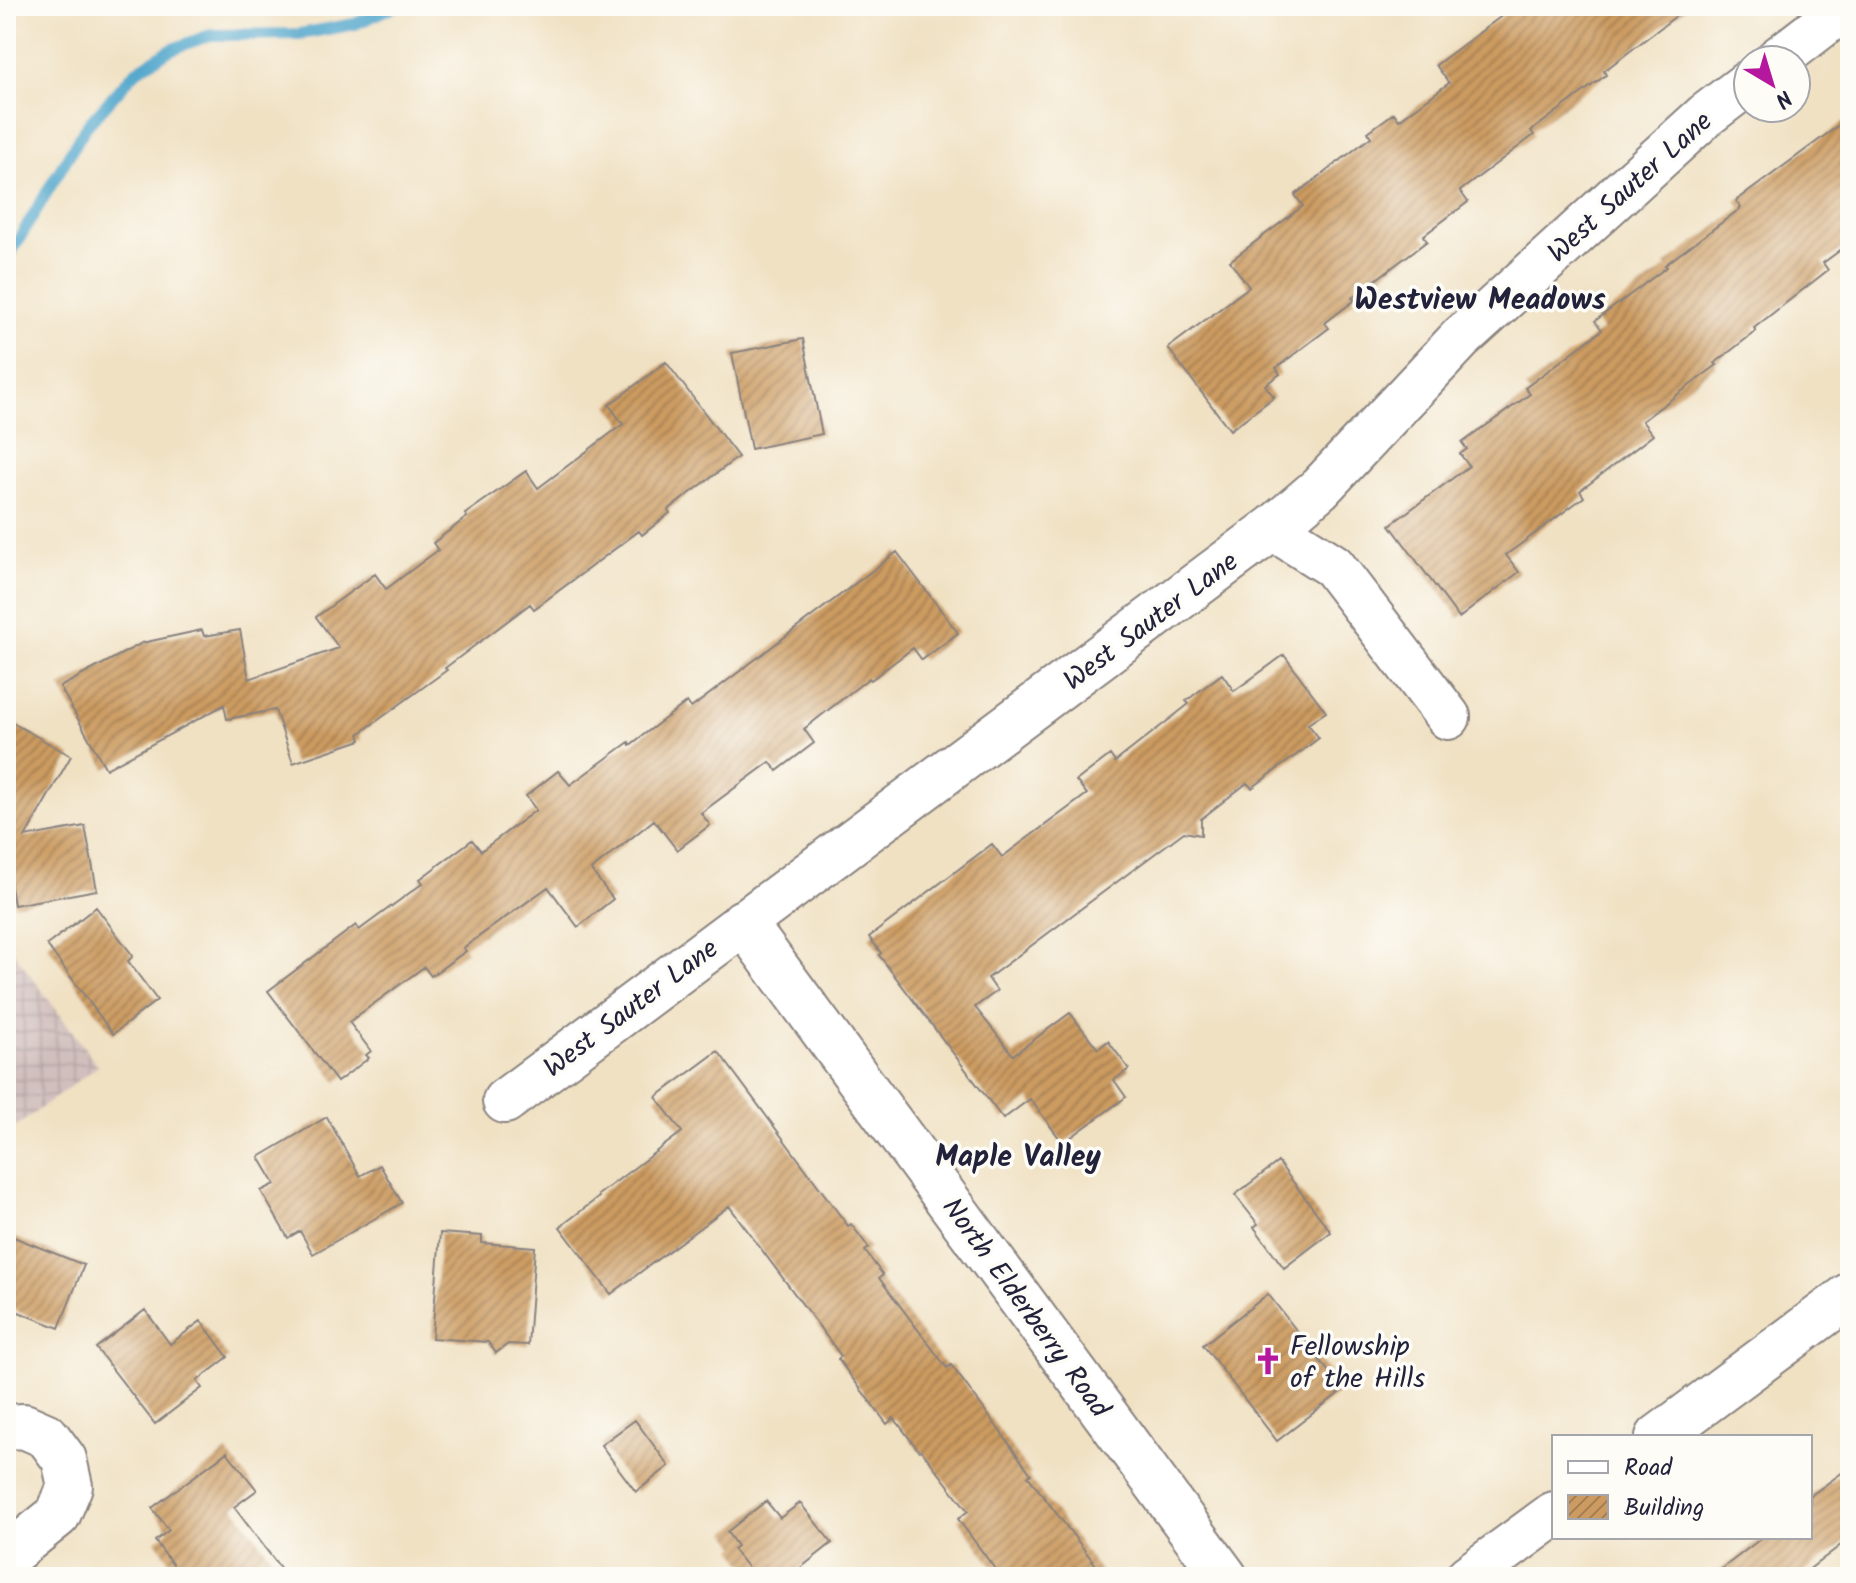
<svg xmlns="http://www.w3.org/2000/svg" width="1856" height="1583" viewBox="0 0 1856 1583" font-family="Kalam,sans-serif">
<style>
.industrial{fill:url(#industrial-grid)}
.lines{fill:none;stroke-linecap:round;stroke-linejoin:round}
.stream{stroke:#4da4ca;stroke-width:12}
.building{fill:url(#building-hatch)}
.minor-casing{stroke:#89827f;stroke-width:48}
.tertiary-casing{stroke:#89827f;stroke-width:48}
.minor{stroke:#fff;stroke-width:44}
.tertiary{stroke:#fff;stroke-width:44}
.labels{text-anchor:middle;stroke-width:7;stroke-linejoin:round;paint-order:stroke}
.street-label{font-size:28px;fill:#22223b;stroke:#fdfcf7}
.poi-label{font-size:28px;fill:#22223b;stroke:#fdfcf7;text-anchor:start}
.neighbourhood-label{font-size:30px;font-weight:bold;fill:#22223b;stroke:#fdfcf7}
</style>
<defs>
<pattern id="industrial-grid" width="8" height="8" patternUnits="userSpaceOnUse" patternTransform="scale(2)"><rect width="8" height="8" fill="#d1bfbe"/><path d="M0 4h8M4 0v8" fill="none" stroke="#b3a4a4"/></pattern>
<pattern id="building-hatch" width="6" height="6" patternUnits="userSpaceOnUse" patternTransform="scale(2)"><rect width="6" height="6" fill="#cc9b61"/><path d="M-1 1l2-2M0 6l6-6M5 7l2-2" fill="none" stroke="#a57e51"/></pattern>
</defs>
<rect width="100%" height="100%" fill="#fdfcf7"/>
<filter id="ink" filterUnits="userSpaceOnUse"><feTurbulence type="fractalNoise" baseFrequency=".0125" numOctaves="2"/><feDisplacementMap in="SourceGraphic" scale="16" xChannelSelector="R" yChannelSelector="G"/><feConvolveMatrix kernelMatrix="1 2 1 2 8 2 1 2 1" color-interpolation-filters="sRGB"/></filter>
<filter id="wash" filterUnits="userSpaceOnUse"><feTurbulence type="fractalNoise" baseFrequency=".006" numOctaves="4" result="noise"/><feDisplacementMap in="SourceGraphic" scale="32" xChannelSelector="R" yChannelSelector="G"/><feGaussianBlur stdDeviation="1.8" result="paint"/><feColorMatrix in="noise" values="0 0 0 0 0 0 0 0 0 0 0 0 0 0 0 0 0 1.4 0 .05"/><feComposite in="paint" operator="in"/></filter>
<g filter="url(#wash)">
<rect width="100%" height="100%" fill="#f0e1c3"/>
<!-- industrial -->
<path class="industrial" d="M 6,942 L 98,1066 L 6,1134 Z"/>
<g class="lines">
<!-- stream -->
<path class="stream" d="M 6,261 L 85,128 L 136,71 L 170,50 L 210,35 L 300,34 L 355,24 L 395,6"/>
</g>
<g id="blocks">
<!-- building -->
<path class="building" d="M 1515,6 L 1689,6 L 1604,71 L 1606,75 L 1531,131 L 1534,135 L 1460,191 L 1468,202 L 1423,236 L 1427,241 L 1352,298 L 1355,300 L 1325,323 L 1329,328 L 1276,368 L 1280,374 L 1265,385 L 1274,397 L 1230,430 L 1168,348 L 1249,287 L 1230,261 L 1303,206 L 1295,195 L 1371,137 L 1368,132 L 1394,113 L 1399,120 L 1449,83 L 1436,65 Z
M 1850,117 L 1850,243 L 1823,263 L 1828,270 L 1754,328 L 1756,331 L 1715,363 L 1717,365 L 1642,421 L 1653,435 L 1580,491 L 1584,497 L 1506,555 L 1519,572 L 1459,618 L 1390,525 L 1469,466 L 1460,454 L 1467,449 L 1462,443 L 1530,394 L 1525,388 L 1602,330 L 1595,321 L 1667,267 L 1665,265 L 1741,208 L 1736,201 Z
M 803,339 L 822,434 L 751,449 L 732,353 Z
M 666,362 L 738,457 L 668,510 L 670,513 L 642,535 L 639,531 L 534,609 L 530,604 L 445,668 L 447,670 L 359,734 L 361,740 L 293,763 L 275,710 L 227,719 L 224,705 L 106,769 L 60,687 L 142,643 L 202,630 L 204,636 L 240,630 L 249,679 L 339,648 L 316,617 L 375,574 L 386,589 L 438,550 L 433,543 L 467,517 L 465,514 L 526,471 L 538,488 L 623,424 L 609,405 Z
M 897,552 L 958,633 L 922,660 L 913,648 L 871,680 L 869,678 L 804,729 L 814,743 L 777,771 L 770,762 L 701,813 L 710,825 L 677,850 L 654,820 L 591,870 L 613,899 L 578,927 L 548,887 L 463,948 L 466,951 L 431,976 L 424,967 L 349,1022 L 371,1051 L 366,1055 L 369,1058 L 337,1082 L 268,991 L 356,925 L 359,930 L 423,883 L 420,879 L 472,840 L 481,851 L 536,810 L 526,796 L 558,771 L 570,785 L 629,742 L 630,745 L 687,702 L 691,708 Z
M 1284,655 L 1326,712 L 1308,724 L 1319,738 L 1252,788 L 1247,783 L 1201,819 L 1201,835 L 1184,832 L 988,978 L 997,991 L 975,1007 L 1013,1055 L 1070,1013 L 1098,1049 L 1108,1041 L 1129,1069 L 1114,1080 L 1126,1097 L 1063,1143 L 1030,1099 L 1003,1119 L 879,955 L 881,953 L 869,937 L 992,844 L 1002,857 L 1087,794 L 1076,781 L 1110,755 L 1115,762 L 1189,704 L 1186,701 L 1222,674 L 1234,691 Z
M 6,719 L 71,756 L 25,837 L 85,826 L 97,890 L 14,905 L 8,869 L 13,868 L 11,861 L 6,871 Z
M 96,907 L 133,956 L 128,961 L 157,1000 L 113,1034 L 47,945 Z
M 718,1051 L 848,1226 L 851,1224 L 869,1248 L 865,1251 L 883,1275 L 879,1278 L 947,1368 L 951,1365 L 981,1405 L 1031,1474 L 1028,1476 L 1105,1577 L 1001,1577 L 958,1519 L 968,1511 L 921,1450 L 919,1451 L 894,1418 L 887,1424 L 838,1359 L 841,1356 L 729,1206 L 611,1294 L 560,1227 L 599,1197 L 598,1195 L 682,1132 L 656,1097 Z
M 327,1117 L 360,1176 L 380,1165 L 402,1203 L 313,1254 L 300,1231 L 288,1238 L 261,1191 L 275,1184 L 259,1157 Z
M 1278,1162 L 1331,1232 L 1284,1268 L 1254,1227 L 1258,1224 L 1235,1195 Z
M 440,1233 L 482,1236 L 482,1243 L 535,1247 L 528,1345 L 508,1344 L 496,1353 L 488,1342 L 432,1338 Z
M 6,1234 L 84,1265 L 59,1328 L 6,1307 Z
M 1268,1294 L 1343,1390 L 1277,1441 L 1203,1345 Z
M 145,1310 L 170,1344 L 201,1321 L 228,1357 L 197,1381 L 202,1388 L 155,1424 L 96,1348 Z
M 635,1420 L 669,1466 L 636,1492 L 601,1445 Z
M 227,1452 L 257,1490 L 234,1507 L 287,1577 L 182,1577 L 155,1541 L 169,1530 L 152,1508 Z
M 1850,1467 L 1850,1538 L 1799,1577 L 1711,1577 L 1763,1537 L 1810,1537 L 1810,1496 Z
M 766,1501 L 780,1518 L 800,1503 L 832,1543 L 789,1577 L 755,1577 L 733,1549 L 737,1546 L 727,1532 Z"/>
</g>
</g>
<g filter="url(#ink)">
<use href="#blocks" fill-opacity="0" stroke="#89827f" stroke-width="2"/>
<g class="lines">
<defs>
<path id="minor" d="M 1777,60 L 1847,6
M 1273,528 L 1333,566 L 1448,717
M 743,922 L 1225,1577
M 505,1101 L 1273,528 L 1320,488 L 1460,339 L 1706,115 L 1748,83
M 6,1427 L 24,1426 L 47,1436 L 64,1459 L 70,1486 L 58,1515 L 6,1557"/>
<path id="tertiary" d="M 1658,1437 L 1850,1295
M 1468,1577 L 1554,1514"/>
</defs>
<!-- minor casing -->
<use href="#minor" class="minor-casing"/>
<!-- tertiary casing -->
<use href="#tertiary" class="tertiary-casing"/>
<!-- minor -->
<use href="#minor" class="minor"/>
<!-- tertiary -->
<use href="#tertiary" class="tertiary"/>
</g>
</g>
<!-- icons -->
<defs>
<symbol id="church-bare" viewBox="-9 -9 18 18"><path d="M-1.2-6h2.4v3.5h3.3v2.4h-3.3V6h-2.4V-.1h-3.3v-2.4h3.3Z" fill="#b5179e" stroke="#fdfcf7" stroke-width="2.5" paint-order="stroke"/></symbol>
</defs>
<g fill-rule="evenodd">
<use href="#church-bare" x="1248" y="1341" width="40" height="40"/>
</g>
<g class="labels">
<!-- street labels -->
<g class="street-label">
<text transform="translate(1629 186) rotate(-42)" y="10">West Sauter Lane</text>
<text transform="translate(1150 620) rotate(-37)" y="10">West Sauter Lane</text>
<text transform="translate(630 1007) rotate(-37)" y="10">West Sauter Lane</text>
<text transform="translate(1027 1307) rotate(54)" y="10">North Elderberry Road</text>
</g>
<!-- poi labels -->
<g class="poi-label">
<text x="1290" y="1355">Fellowship<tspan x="1290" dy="32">of the Hills</tspan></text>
</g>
<!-- neighbourhood labels -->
<g class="neighbourhood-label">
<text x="1480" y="309">Westview Meadows</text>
<text x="1018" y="1166">Maple Valley</text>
</g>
</g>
<!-- margin -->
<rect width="1856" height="1583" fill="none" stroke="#fdfcf7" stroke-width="32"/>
<!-- legend -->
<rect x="1552" y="1435" width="260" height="104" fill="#fdfcf7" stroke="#a5a5ac" stroke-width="2"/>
<rect x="1568" y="1461" width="40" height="12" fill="#ffffff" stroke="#a5a5ac" stroke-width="2"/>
<text x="1624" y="1475" font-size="24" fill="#22223b">Road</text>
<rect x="1568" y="1495" width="40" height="24" fill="url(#building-hatch)" stroke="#a5a5ac" stroke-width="2"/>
<text x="1624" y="1515" font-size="24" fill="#22223b">Building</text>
<!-- north arrow -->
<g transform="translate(1772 84) rotate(142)"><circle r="38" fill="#fdfcf7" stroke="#a5a5ac" stroke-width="2"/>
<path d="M0-6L14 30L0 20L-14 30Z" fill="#b5179e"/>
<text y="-12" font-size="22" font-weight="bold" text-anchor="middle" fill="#22223b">N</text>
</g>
</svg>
